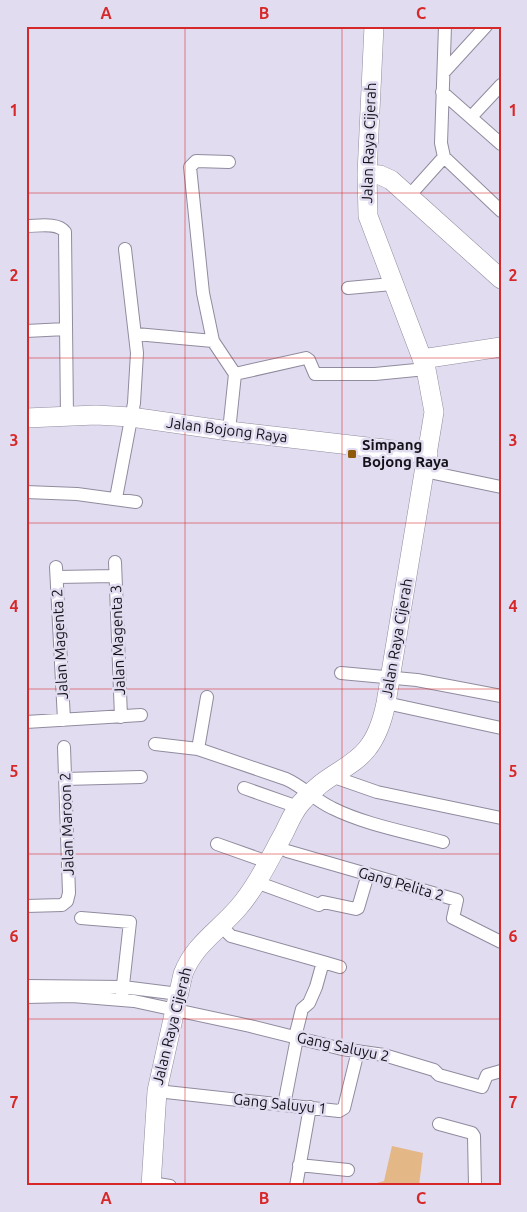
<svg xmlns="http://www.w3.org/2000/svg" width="527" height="1212" viewBox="0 0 527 1212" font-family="Ubuntu,sans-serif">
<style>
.green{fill:#e4b787}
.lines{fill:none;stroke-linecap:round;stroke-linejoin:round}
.street-casing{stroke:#918b9e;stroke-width:14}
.secondary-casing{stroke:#918b9e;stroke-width:20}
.street{stroke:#fff;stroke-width:12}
.secondary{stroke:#fff;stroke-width:19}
.grid{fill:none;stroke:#d62828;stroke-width:1;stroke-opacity:0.55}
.poi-dot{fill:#8f5a0c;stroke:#e2dcf1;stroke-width:2}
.labels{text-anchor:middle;stroke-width:5;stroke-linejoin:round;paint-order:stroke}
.street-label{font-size:15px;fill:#141219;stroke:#e2dcf1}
.poi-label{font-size:15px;font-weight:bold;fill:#141219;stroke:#e2dcf1;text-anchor:start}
.neatline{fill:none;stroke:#d62828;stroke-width:2}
.grid-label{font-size:16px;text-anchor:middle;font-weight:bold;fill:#d62828}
</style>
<rect width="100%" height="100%" fill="#e2dcf1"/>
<!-- green -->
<path class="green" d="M 392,1146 L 423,1153 L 419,1186 L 366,1186 L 384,1181 Z"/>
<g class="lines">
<defs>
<path id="street" d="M 444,72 L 486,26
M 442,92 L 501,144
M 472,116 L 501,85
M 444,157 L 441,143 L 445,26
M 229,162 L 196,161 L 190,167 L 203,293 L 213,341 L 235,374 L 229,431
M 410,195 L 444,157 L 501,211
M 26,226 C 38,226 58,222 65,232 L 67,416
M 348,288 L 392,284
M 26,331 L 66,329
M 136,334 L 213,341
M 235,374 L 306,358 L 309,360 L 315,374 L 375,374 L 426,369
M 424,471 L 501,487
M 26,492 L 77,494 L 136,502
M 116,498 L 134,403 L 137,353 L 125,249
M 115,562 L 121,717
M 56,567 L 64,720
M 57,577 L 115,576
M 341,673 L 417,680 L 501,696
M 207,697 L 198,749 L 286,779 C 302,786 315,800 332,808 C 366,825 407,832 443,842
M 386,703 L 501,728
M 26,722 L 141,715
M 155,744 L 198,749
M 334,777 L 377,792 L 501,818
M 65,779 L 141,777
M 244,788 L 298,807
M 217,844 L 268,862
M 277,846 L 287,851 L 457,900 L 453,918 L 501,942
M 256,882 L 319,905 L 323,902 L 356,909 L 358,908 L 368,874
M 26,906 L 62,905 L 67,901 L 69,893 L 64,747
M 81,918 L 130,922 L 122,994
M 220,925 L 231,936 L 323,962 L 316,987 L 309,1003 L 302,1009 L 295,1037
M 323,962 L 340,967
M 26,986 L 123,987 L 179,994
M 26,997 L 72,996 L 134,1001 L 250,1026 L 342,1049 L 384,1055 L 434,1070 L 439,1075 L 482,1087 L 487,1075 L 501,1071
M 157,1091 L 339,1111 L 344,1108 L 358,1051
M 284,1105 L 297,1038
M 439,1124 L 472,1133 L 474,1136 L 475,1186
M 299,1165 L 348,1170
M 151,1183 L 170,1186
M 296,1186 L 310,1107"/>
<path id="secondary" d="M 367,174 L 380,175 L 391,180 L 501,279
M 422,359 L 501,347
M 26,418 L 96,415 L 131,417 L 229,431 L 428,454
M 151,1186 L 157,1091 L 183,974 C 194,945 218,931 238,908 C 257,886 270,858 284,833 C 289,823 293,812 301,803 C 337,760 372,773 386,703 L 434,412 L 426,369 L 368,216 L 367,174 L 374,26"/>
</defs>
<!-- street casing -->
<use href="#street" class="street-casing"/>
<!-- secondary casing -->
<use href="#secondary" class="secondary-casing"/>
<!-- street -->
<use href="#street" class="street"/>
<!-- secondary -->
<use href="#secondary" class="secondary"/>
</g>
<!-- grid -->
<path class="grid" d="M 185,26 L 185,1186M 342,26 L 342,1186M 26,193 L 501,193M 26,358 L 501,358M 26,523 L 501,523M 26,689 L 501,689M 26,854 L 501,854M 26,1019 L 501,1019"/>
<!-- markers -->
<rect class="poi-dot" x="347" y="449" width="10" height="10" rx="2.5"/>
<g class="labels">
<!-- street labels -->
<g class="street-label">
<text transform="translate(369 143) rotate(-88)" y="5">Jalan Raya Cijerah</text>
<text transform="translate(227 430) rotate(7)" y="5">Jalan Bojong Raya</text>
<text transform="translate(397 638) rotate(-80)" y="5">Jalan Raya Cijerah</text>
<text transform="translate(118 640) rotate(-92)" y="5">Jalan Magenta 3</text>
<text transform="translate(60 644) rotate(-93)" y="5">Jalan Magenta 2</text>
<text transform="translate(67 824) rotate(-92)" y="5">Jalan Maroon 2</text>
<text transform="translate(401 884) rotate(16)" y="5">Gang Pelita 2</text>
<text transform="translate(172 1026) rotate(-76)" y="5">Jalan Raya Cijerah</text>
<text transform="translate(343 1047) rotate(12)" y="5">Gang Saluyu 2</text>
<text transform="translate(280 1104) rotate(6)" y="5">Gang Saluyu 1</text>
</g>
<!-- poi labels -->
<g class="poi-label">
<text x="362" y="450">Simpang<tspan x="362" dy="17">Bojong Raya</tspan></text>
</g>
</g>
<!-- border -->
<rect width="527" height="1212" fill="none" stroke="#e2dcf1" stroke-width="55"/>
<rect x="28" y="28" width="472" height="1156" class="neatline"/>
<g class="grid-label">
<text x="106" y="19">A</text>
<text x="264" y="19">B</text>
<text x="421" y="19">C</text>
<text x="14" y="116">1</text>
<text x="513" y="116">1</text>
<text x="14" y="281">2</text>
<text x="513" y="281">2</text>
<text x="14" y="446">3</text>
<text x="513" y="446">3</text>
<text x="14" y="612">4</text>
<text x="513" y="612">4</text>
<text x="14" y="777">5</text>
<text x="513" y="777">5</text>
<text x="14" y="942">6</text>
<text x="513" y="942">6</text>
<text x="14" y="1108">7</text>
<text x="513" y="1108">7</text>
<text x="106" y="1204">A</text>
<text x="264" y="1204">B</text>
<text x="421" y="1204">C</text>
</g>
</svg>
